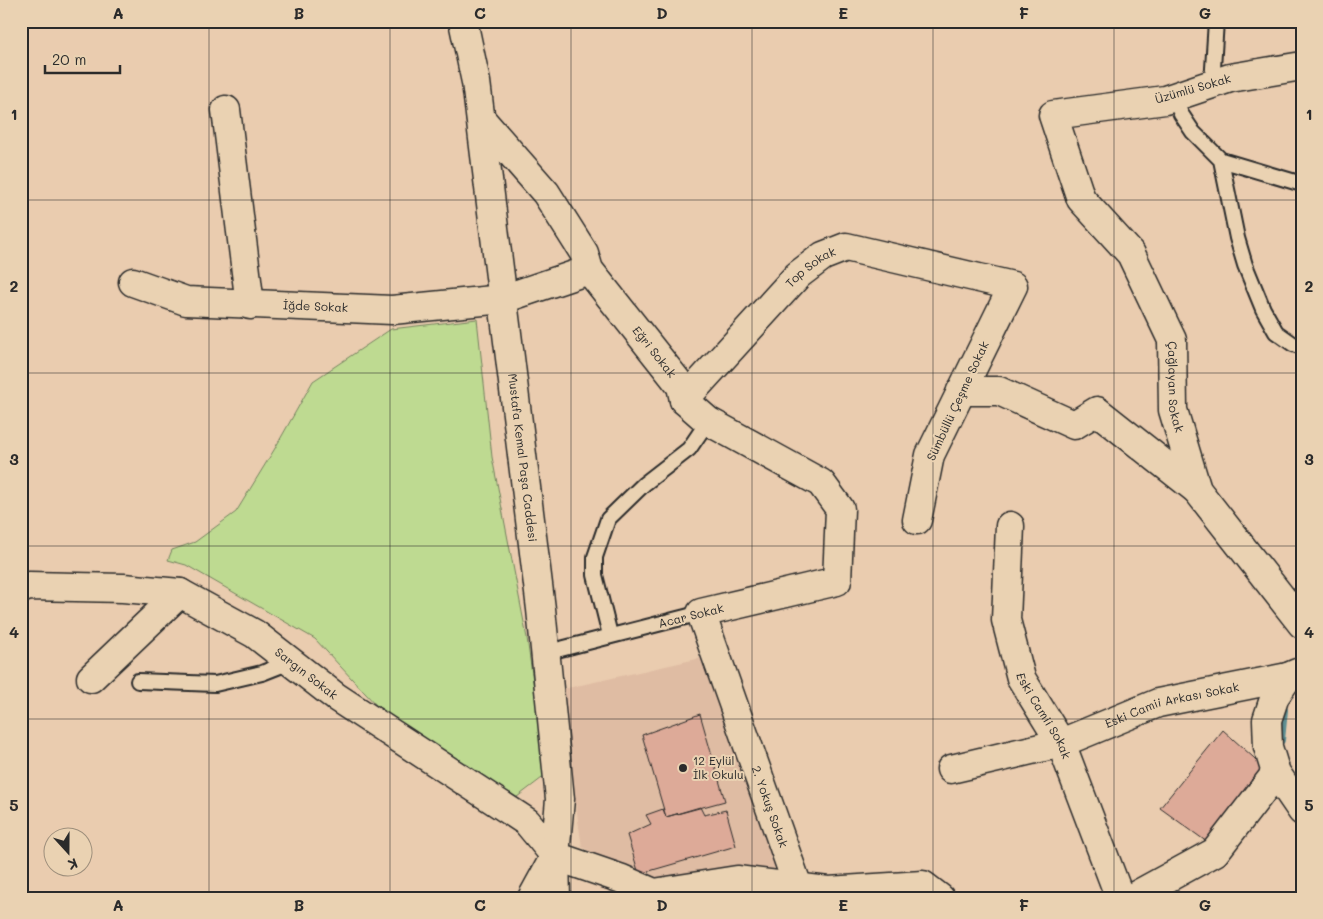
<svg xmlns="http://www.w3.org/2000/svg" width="1323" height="919" viewBox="0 0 1323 919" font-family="Mali,sans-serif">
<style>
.built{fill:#dfbca3}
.green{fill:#beda91;stroke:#74825e}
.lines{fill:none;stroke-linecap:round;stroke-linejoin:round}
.stream{stroke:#5c8d91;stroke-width:8}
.building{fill:#ddaa98;stroke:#2b2b2b}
.lane-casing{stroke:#2b2b2b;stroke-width:18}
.street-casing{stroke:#2b2b2b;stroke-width:31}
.secondary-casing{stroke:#2b2b2b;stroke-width:31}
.lane{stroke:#ead2b2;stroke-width:14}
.street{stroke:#ead2b2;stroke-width:28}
.secondary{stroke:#ead2b2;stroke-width:28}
.grid{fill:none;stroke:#2b2b2b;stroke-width:1;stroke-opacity:0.55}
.poi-dot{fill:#2b2b2b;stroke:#ead2b2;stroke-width:2}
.labels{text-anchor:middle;stroke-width:4;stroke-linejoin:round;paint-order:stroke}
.street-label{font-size:12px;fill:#2b2b2b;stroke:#ead2b2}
.poi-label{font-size:12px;fill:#2b2b2b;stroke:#ead2b2;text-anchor:start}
.neatline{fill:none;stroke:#2b2b2b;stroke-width:2}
.grid-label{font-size:16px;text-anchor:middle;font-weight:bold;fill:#2b2b2b}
</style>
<rect width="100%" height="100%" fill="#eaccaf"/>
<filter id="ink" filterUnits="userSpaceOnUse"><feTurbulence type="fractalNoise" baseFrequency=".02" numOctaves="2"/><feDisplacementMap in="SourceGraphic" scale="10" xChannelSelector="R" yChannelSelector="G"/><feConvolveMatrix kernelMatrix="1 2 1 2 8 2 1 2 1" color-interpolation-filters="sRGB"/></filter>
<g filter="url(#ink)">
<!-- built -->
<path class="built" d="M 701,658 L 774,851 L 774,869 L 718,870 L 656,888 L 582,847 L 559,690 Z"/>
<!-- green -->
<path class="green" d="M 477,319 L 492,457 L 527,638 L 546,775 L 500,810 L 402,733 L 315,639 L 186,565 L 168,560 L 172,550 L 195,542 L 236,512 L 274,450 L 313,381 L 391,329 Z"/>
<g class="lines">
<!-- stream -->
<path class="stream" d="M 1281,740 L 1284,710"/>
</g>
<!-- building -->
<path class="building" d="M 700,714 L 725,801 L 666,817 L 642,735 Z
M 1223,730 L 1263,766 L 1207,842 L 1160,808 Z
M 700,807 L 704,815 L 726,810 L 736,846 L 639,874 L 627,835 L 651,824 L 646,815 L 663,809 L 666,817 Z"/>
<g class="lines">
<defs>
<path id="lane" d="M 1212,84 L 1216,21
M 1174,97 L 1181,114 L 1193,132 L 1221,160 L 1302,184
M 1221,160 L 1237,238 L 1245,265 L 1263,309 L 1276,332 L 1293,344 L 1302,347
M 610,635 L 595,575 L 595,557 L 608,519 L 644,484 L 689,449 L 708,421
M 545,653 L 701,613
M 138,681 L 215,684 L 262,673 L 290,662"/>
<g id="street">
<path id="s1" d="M 1302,66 L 1230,78 L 1165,100 L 1053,115 L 1081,199 L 1131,254 L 1172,340 L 1173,410 L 1197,490 L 1302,624"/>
<path d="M 226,110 L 250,305"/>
<path id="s2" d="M 481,119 L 546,193 L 584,253 L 589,270 L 681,386 L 684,400 L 708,421 L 821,483 L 840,509 L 837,581 L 701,613 L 798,887"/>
<path id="s3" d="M 133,282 L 186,301 L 392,310 L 503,299 L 589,270"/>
<path d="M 961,391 L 999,391 L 1074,425 L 1097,411 L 1197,490"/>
<path id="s4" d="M 684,400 L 798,275 L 823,256 L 846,247 L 1013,286 L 930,455 L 917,520"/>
<path id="s5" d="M 1010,526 L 1006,620 L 1021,678 L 1061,743 L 1120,898"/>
<path id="s6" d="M 21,589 L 29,586 L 123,588 L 180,593 L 255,634 L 336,697 L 527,822 L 555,856"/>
<path d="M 1297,673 L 1288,677 L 1275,696 L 1267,720 L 1268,747 L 1276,773 L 1302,811"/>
<path d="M 91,678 L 180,593"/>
<path id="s7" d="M 951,769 L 1061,743 L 1158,703 L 1288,677"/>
<path d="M 555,856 L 622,879 L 654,893 L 737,880 L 828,891 L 923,885 L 940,898"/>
<path d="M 532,898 L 555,856"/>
<path d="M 1131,898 L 1215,852 L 1276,773"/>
</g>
<g id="secondary">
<path id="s8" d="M 463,21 L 476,82 L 541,609 L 560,799 L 555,856 L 556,898"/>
</g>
</defs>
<!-- lane casing -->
<use href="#lane" class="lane-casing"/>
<!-- street casing -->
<use href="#street" class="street-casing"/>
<!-- secondary casing -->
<use href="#secondary" class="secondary-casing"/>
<!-- lane -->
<use href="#lane" class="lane"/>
<!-- street -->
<use href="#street" class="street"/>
<!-- secondary -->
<use href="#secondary" class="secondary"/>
</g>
</g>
<!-- grid -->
<path class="grid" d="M 209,21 L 209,898M 390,21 L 390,898M 571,21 L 571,898M 752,21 L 752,898M 933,21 L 933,898M 1114,21 L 1114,898M 21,200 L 1302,200M 21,373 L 1302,373M 21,546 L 1302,546M 21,719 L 1302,719"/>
<!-- markers -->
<circle class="poi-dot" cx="683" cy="768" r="5"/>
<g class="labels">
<!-- street labels -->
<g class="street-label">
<text transform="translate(1193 89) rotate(-16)" y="4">Üzümlü Sokak</text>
<text dy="4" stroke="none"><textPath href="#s4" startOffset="184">Top Sokak</textPath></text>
<text dy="4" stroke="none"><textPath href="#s3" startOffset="186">İğde Sokak</textPath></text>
<text dy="4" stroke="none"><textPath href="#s2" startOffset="292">Eğri Sokak</textPath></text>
<text dy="4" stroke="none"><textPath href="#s1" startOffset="560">Çağlayan Sokak</textPath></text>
<text transform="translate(958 401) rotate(-65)" y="4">Sümbüllü Çeşme Sokak</text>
<text dy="4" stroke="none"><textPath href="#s8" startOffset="441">Mustafa Kemal Paşa Caddesi</textPath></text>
<text transform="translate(691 616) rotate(-14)" y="4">Acar Sokak</text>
<text dy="4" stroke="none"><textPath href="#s6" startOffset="310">Sargın Sokak</textPath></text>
<text dy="4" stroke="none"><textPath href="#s7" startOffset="231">Eski Camii Arkası Sokak</textPath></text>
<text dy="4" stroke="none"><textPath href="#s5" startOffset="198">Eski Camii Sokak</textPath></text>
<text dy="4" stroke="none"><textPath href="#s2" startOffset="960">2. Yokuş Sokak</textPath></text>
</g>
<!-- poi labels -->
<g class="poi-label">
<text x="693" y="765">12 Eylül<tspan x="693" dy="14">İlk Okulu</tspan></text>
</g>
</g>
<!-- margin -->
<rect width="1323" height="919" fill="none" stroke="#ead2b2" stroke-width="55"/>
<!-- north arrow -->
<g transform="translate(68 852) rotate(159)"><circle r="24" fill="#ead2b2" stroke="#9e8f7c"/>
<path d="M0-4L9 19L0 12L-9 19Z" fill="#2b2b2b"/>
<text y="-8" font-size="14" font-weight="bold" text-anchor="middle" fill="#2b2b2b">K</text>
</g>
<!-- scale -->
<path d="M45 65v8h75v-8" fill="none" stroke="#2b2b2b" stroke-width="2.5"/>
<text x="52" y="65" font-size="15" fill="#2b2b2b" stroke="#ead2b2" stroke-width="4" paint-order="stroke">20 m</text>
<rect x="28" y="28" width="1268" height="864" class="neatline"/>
<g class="grid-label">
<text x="118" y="19">A</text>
<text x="299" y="19">B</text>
<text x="480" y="19">C</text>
<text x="662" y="19">D</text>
<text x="843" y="19">E</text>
<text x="1024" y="19">F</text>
<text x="1205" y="19">G</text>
<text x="14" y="120">1</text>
<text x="1309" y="120">1</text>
<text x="14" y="292">2</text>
<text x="1309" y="292">2</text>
<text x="14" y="465">3</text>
<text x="1309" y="465">3</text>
<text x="14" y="638">4</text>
<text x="1309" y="638">4</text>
<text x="14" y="811">5</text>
<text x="1309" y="811">5</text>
<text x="118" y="911">A</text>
<text x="299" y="911">B</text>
<text x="480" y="911">C</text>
<text x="662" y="911">D</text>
<text x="843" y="911">E</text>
<text x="1024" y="911">F</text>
<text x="1205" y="911">G</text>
</g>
</svg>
